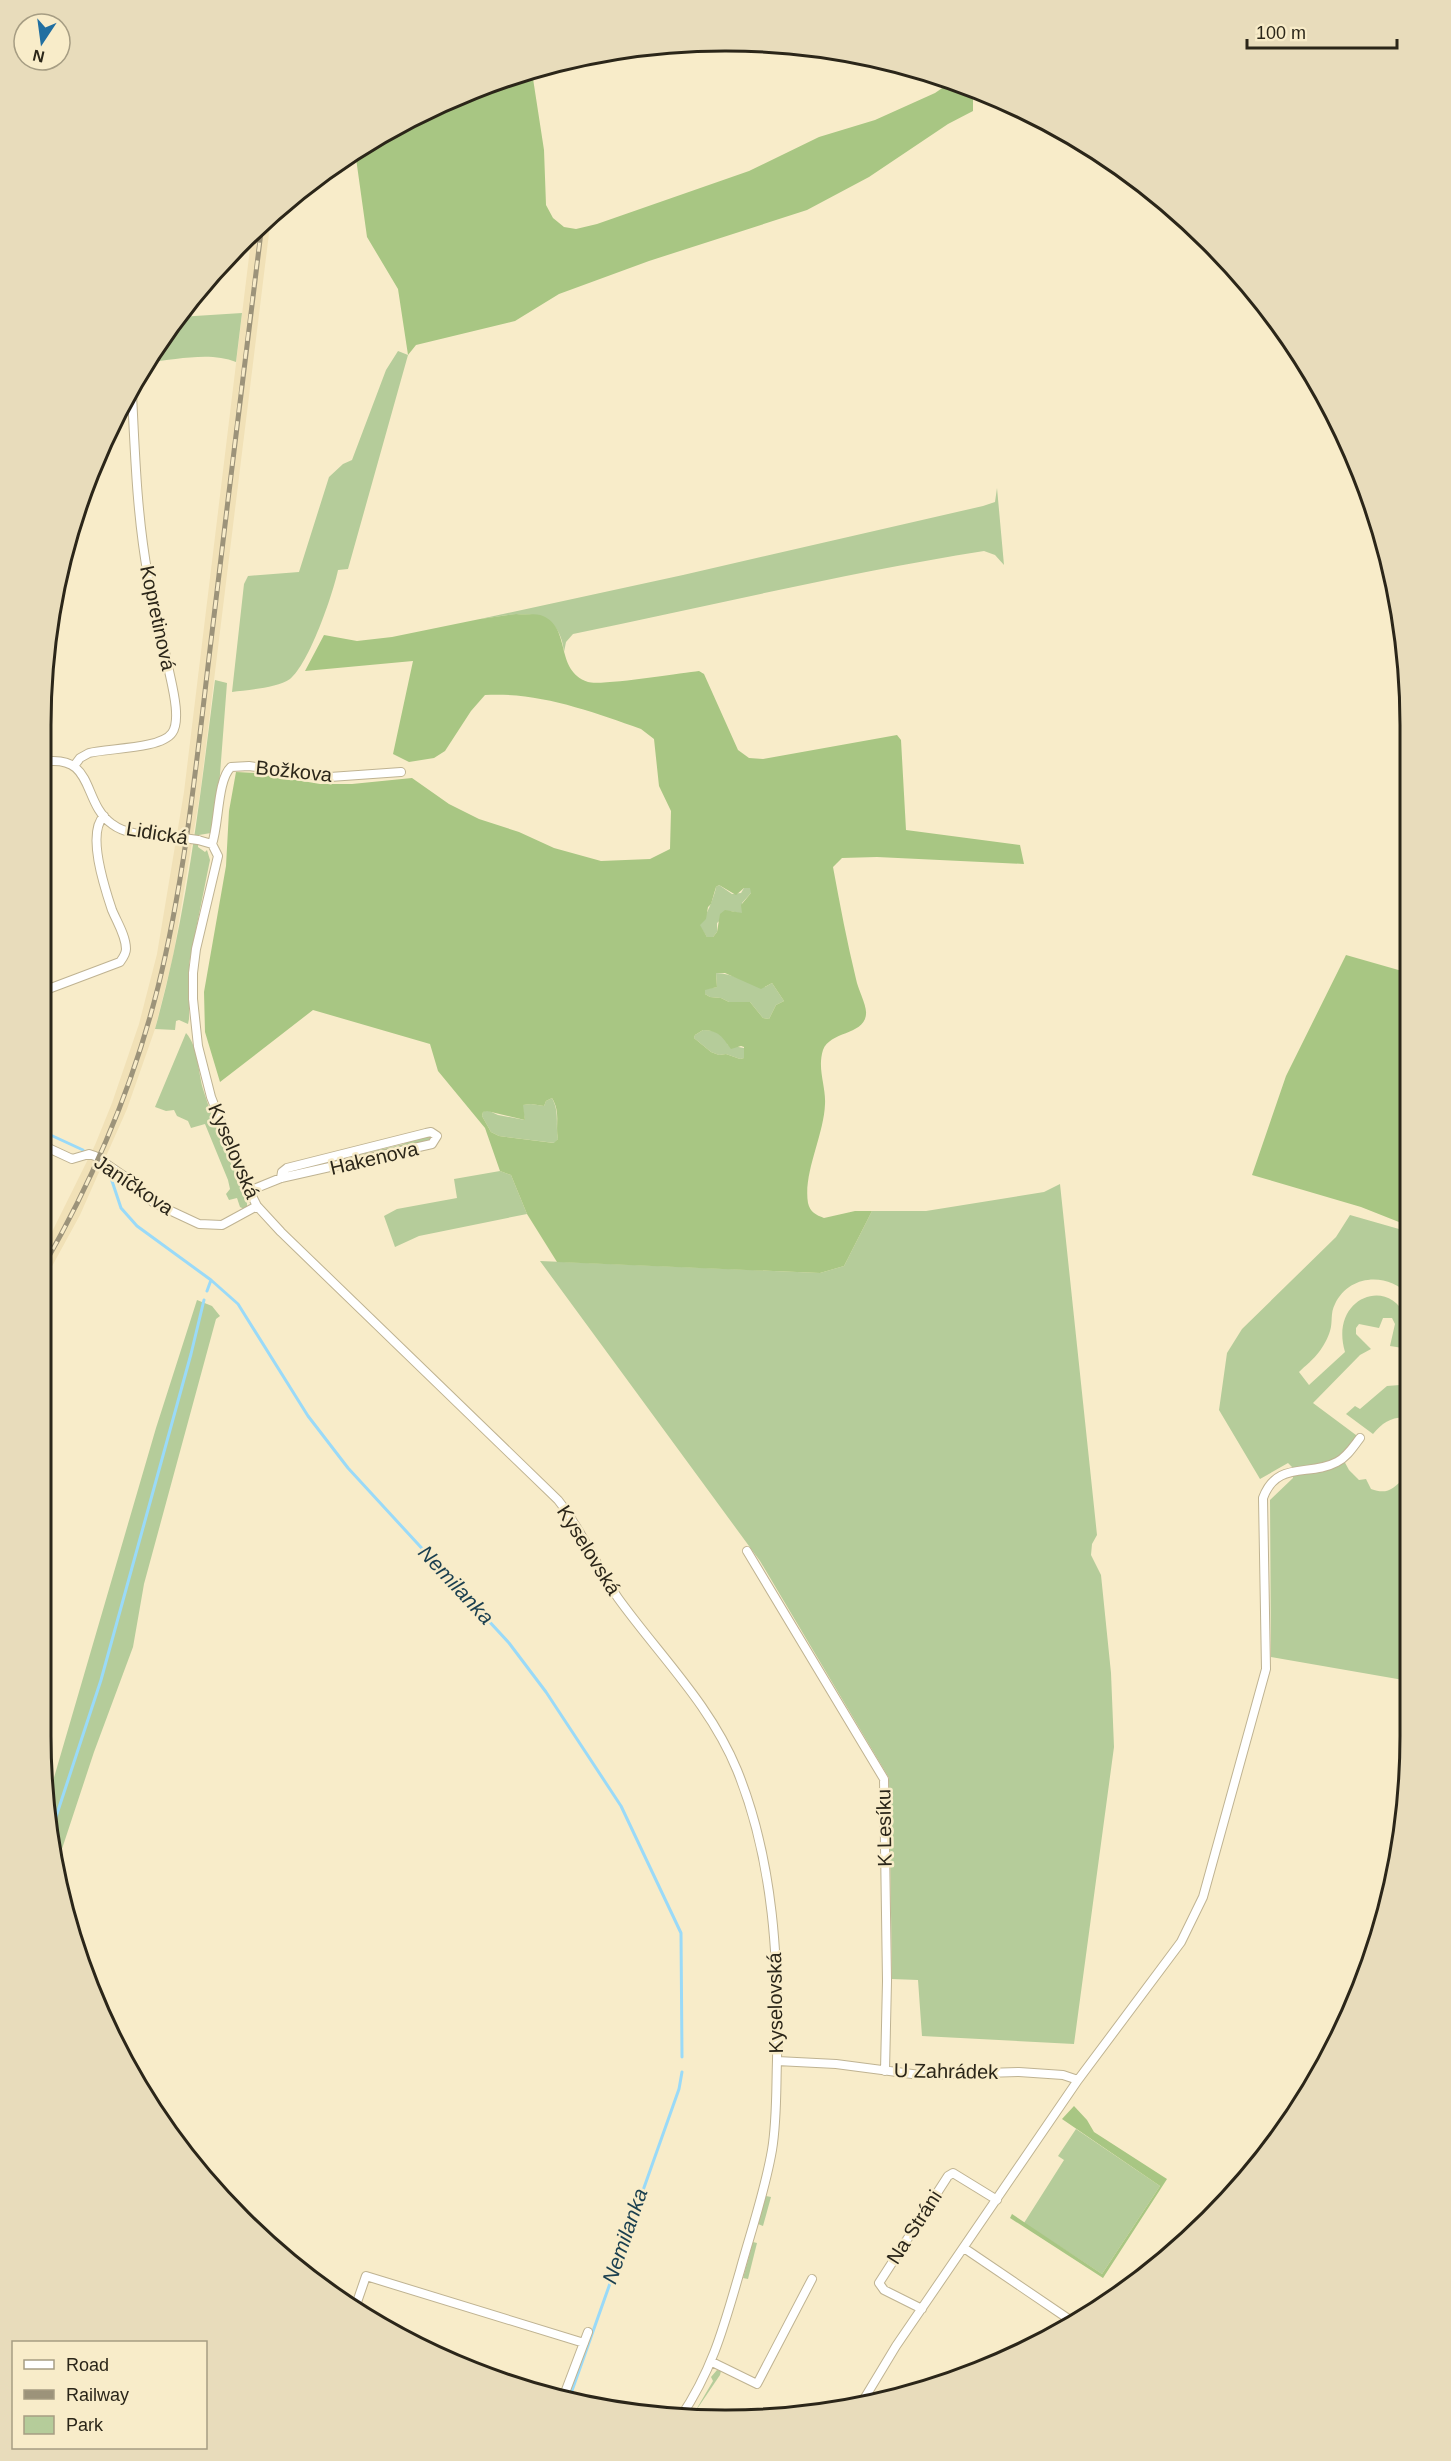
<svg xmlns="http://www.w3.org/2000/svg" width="1451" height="2461" viewBox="0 0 1451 2461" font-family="Helvetica,sans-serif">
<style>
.built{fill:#f1e1b7}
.green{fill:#b5cc9a}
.forest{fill:#a8c683;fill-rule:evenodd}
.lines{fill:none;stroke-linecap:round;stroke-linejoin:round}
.stream{stroke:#9adaf8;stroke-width:3}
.minor-casing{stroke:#bfb392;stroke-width:10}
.minor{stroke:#fff;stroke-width:8}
.rail-casing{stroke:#9c937a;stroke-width:5}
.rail{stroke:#f8ecc9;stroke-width:3;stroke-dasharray:9;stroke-linecap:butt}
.minor-bridge-casing{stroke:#bfb392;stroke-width:10;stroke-linecap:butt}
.minor-bridge{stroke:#fff;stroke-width:8}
.labels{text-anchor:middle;stroke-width:5;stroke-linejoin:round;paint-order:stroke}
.street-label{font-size:20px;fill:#2b2619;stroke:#f8ecc9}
.water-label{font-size:21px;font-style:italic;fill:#1a3f4f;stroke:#f8ecc9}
.rim{fill:none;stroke:#2b2619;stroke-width:3}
</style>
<rect width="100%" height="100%" fill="#f8ecc9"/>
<!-- built -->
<path class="built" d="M 271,217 L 200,794 L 173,957 L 155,1029 L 127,1109 L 80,1215 L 44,1281 L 44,1248 L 95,1145 L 112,1103 L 139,1024 L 157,954 L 184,792 L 252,232 Z"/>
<!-- green -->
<path class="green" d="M 242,313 L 236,362 C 210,351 175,360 148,362 L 156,345 L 179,317 Z
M 398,351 L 408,355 L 348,569 L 338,570 C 333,594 309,664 290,679 C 277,688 247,690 232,692 L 244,584 L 248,576 L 299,572 L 329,477 L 343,464 L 352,460 L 386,370 Z
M 997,488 L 1004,565 L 995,555 L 984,551 C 845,573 710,606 573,634 L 566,642 L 564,652 C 559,603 516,614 480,619 L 683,575 L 983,506 L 995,502 Z
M 215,680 L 227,683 L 217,813 L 211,833 L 199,835 L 198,847 L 205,852 L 207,850 L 210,860 L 189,964 L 189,1019 L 188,1024 L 179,1020 L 176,1021 L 175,1030 L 155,1029 C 187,915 200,797 215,680 Z
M 719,885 L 732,894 L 741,893 L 744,888 L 751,888 L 751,893 L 742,903 L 742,914 L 731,911 L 717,923 L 717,932 L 713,937 L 707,937 L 699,925 C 705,920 715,895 716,887 Z
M 716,973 C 733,973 748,984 765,987 L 772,983 L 784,1001 L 776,1005 L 769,1019 L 763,1018 L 750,1002 L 729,1002 L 721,998 L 710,997 L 705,994 L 705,989 L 717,987 Z
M 703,1030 C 715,1030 725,1033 728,1045 L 744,1048 L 744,1058 L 740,1059 L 726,1054 L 719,1055 L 711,1052 L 694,1038 L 695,1035 Z
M 186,1033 C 198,1046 198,1071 203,1089 C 215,1127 231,1164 247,1200 L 247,1206 L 244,1209 L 240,1207 L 237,1198 L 229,1200 L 226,1194 L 230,1189 L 228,1180 L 205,1124 L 191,1128 L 188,1121 L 177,1116 L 174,1110 L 166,1111 L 155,1107 Z
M 552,1098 C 560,1113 555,1124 558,1139 L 555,1143 L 499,1136 L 491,1132 L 482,1116 L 483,1112 L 487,1110 L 498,1115 L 525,1120 L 522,1105 L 531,1104 L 544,1106 L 546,1101 Z
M 429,1135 L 433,1137 L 433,1140 L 388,1152 L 374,1151 L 370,1157 L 334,1162 L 332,1161 L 404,1144 L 406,1140 Z
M 500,1171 L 511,1175 L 527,1214 L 419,1236 L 395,1247 L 384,1216 L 397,1209 L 457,1198 L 454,1179 Z
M 1060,1184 L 1097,1535 L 1092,1544 L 1091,1555 L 1101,1575 L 1111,1673 L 1114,1747 L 1074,2044 L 922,2036 L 918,1980 L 892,1979 L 889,1778 L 760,1561 L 540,1261 L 820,1273 L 844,1266 L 872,1211 L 926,1211 L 1044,1192 Z
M 1350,1215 L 1399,1229 L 1409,1235 L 1409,1295 C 1388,1272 1349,1274 1335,1304 C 1330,1313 1333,1322 1330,1331 C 1328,1338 1323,1347 1319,1352 C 1314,1359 1305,1366 1299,1372 L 1309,1385 L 1345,1352 C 1329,1298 1388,1276 1405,1316 C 1410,1327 1409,1338 1409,1349 L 1390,1346 L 1395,1324 L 1392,1318 L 1383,1318 L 1379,1328 L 1359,1324 L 1356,1328 L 1356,1334 L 1371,1349 L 1360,1355 L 1313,1403 L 1360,1438 L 1343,1459 L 1349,1470 L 1359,1480 L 1366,1479 L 1371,1489 C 1387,1495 1393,1489 1404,1478 L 1409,1483 L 1409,1681 L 1271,1657 L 1270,1500 L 1293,1478 L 1292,1467 L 1288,1463 L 1260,1479 L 1219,1410 L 1227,1353 L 1242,1329 L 1336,1237 Z
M 197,1300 L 212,1306 L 220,1316 L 216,1319 L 144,1584 L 133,1647 L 94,1752 L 56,1867 L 46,1825 L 46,1805 L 156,1428 Z
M 1400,1385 L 1409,1387 L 1409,1418 C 1393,1416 1383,1422 1373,1434 L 1346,1414 L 1355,1406 L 1360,1409 L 1387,1386 Z
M 1076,2129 L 1160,2186 L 1102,2274 L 1024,2223 L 1064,2160 L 1058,2156 Z
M 766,2196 L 771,2197 L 763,2226 L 758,2224 Z
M 753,2242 L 757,2243 L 748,2279 L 743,2278 Z
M 717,2370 L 721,2371 L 720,2375 L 693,2415 L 713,2381 L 711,2377 Z"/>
<!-- forest -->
<path class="forest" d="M 532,72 L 544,150 L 546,205 L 553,218 L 564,227 L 576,229 L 597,224 L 749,171 L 819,137 L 875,120 L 935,93 L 951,82 L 973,88 L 973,111 L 948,124 L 869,177 L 807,210 L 649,261 L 559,294 L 515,321 L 416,345 L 408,355 L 398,289 L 367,237 L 355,151 L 464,93 Z
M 516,614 C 523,615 536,613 543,616 C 572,629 554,670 588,682 C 600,686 681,673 699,671 L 704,674 L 738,750 L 749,758 L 763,759 L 897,735 L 901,740 L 906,830 L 1020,845 L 1024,864 L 877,857 L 842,858 L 833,867 C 840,905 847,942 856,979 C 858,990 867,1005 866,1014 C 865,1035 830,1031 823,1050 C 817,1069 826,1086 825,1104 C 824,1135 803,1173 808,1203 C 810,1212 816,1215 824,1218 L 855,1211 L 872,1211 L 844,1266 L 820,1273 L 557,1262 L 527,1214 L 511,1175 L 500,1171 L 485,1128 L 438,1071 L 430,1044 L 313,1010 L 220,1082 L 205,1032 L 204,992 L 226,866 L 229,811 L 236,772 L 256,773 L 320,784 L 352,784 L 412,778 L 449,804 L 479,819 L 519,832 L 554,848 L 601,861 L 650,859 L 670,849 L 671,811 L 659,786 L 654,739 L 641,729 C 590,711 539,692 485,695 L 471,711 L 445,751 L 434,758 L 409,762 L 393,754 L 413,661 L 305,671 L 324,635 L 357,641 L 392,637 L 480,619 ZM 719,885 L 736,895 L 744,888 L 750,888 L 751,893 L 741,905 L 742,913 L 725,910 L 720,914 L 717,932 L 713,937 L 707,937 L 700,925 L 706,919 L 708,907 L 711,904 L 716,887 ZM 716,973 L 725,973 L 761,989 L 772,983 L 784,1001 L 776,1005 L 769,1019 L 763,1018 L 750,1002 L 729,1002 L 721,998 L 710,997 L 705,994 L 705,990 L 717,987 ZM 703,1030 C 720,1031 722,1037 731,1049 L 741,1046 L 744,1047 L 744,1058 L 740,1059 L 726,1054 L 719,1055 L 711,1052 L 694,1038 L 695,1035 ZM 552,1098 C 561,1113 555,1124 558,1139 L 554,1143 L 499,1136 L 491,1132 L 482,1116 L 483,1112 L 487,1111 L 525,1120 L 523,1105 L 531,1104 L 544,1106 L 546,1101 Z
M 1346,955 L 1409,973 L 1409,1226 L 1361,1207 L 1252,1175 L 1286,1076 Z
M 1074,2106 L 1087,2120 L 1094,2132 L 1167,2179 L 1103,2278 L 1010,2218 L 1012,2214 L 1102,2274 L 1160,2186 L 1062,2119 Z"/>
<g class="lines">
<!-- stream -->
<path class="stream" d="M 44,1132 L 83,1150
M 111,1178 L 121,1208 L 137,1226 L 211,1280 L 238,1304 L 308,1416 L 348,1468 L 509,1643 L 546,1692 L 621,1806 L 681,1933 L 682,2057
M 207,1291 L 211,1280
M 49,1838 L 101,1680 L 191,1354 L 204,1300
M 569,2399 L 679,2089 L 682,2072"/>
<defs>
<path id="minor" d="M 42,762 C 96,753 81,802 112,824 C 129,837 155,835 176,837
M 74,766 L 80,758 L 89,753 C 108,748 161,749 172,733 C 182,719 171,682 168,666 C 162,636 153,607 148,576 C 137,516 135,455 132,394
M 198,840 L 212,844 L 218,856 L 196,949 L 193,973 L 193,999 L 198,1046 L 211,1097 L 243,1178 L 257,1206 L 281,1232 L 558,1500 C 582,1530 596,1566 618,1598 C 659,1655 710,1704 737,1770 C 774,1861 779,1963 777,2060 C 776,2090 777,2120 772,2150 C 765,2191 751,2231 740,2271 C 724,2326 713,2369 680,2418
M 212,844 C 219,825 217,780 231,767 L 249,766 L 330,777 L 401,772
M 43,991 L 120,962 C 123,958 126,954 126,949 C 126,936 117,922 112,910 C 105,889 86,833 104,816
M 44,1146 L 72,1159 L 89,1154 L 95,1156 L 127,1178 L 154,1203 L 199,1224 L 222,1225 L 257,1206
M 249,1191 L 281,1178 L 432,1144 L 437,1136 L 431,1132 L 426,1133 L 287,1168 L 282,1172 L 281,1178
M 747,1551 L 884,1779 L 887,1981 L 885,2071
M 777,2061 L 836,2064 L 920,2075 L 1019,2072 L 1063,2075 L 1078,2080
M 964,2248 L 1073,2322
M 355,2308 L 366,2276 L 584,2343
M 922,2309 L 884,2290 L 879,2283 L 948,2176 L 953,2173 L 997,2200
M 712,2362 L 757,2384 L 812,2279
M 563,2398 L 588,2332
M 861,2404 L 896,2346 L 1078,2080 L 1181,1942 L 1203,1897 L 1266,1669 L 1263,1498 C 1277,1460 1309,1477 1337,1462 C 1347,1457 1353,1447 1360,1438"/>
</defs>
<!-- minor casing -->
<use href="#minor" class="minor-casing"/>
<!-- minor -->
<use href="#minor" class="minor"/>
<defs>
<path id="rail" d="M 44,1265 C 94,1178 134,1083 158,987 C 186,874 197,756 211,641 C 228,502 244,363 262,224"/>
</defs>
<!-- rail casing -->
<use href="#rail" class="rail-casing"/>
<!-- rail -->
<use href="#rail" class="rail"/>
<defs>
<path id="minor-bridge" d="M 176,837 L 198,840"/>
</defs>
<!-- minor-bridge casing -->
<use href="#minor-bridge" class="minor-bridge-casing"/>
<!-- minor-bridge -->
<use href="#minor-bridge" class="minor-bridge"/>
</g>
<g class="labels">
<!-- street labels -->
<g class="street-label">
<text transform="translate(158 618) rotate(78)" y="7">Kopretinová</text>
<text transform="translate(294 771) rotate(6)" y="7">Božkova</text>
<text transform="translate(157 833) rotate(9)" y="7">Lidická</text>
<text transform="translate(234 1151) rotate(67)" y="7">Kyselovská</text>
<text transform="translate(374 1158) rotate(-13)" y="7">Hakenova</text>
<text transform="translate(134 1185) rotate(34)" y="7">Janíčkova</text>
<text transform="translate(589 1550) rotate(58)" y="7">Kyselovská</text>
<text transform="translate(884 1828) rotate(-91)" y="7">K Lesíku</text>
<text transform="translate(775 2003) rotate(-91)" y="7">Kyselovská</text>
<text transform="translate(946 2071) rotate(1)" y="7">U Zahrádek</text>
<text transform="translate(914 2227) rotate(-57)" y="7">Na Stráni</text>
</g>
<!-- water labels -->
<g class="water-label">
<text transform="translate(456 1585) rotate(47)" y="7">Nemilanka</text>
<text transform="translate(625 2236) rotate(-71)" y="7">Nemilanka</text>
</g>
</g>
<!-- crop -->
<path d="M0 0H1451V2461H0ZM725 51H726A674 674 0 0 1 1400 725V1736A674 674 0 0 1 726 2410H725A674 674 0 0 1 51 1736V725A674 674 0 0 1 725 51Z" fill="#e8dcbb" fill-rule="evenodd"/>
<path class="rim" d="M725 51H726A674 674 0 0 1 1400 725V1736A674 674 0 0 1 726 2410H725A674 674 0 0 1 51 1736V725A674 674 0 0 1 725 51Z"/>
<!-- legend -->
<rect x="12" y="2341" width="195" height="108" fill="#f8ecc9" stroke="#a69d83" stroke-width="1.5"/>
<rect x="24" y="2360" width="30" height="9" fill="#ffffff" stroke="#a69d83" stroke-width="1.5"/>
<text x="66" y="2371" font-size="18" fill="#2b2619">Road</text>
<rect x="24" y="2390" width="30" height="9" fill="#9c937a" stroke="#a69d83" stroke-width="1.5"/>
<text x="66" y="2401" font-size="18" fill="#2b2619">Railway</text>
<rect x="24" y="2416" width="30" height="18" fill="#b5cc9a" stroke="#a69d83" stroke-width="1.5"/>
<text x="66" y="2431" font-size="18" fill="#2b2619">Park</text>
<!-- north arrow -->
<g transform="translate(42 42) rotate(193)"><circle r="28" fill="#f8ecc9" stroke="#a69d83" stroke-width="1.5"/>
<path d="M0-4.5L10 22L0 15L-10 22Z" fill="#216fa1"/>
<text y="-9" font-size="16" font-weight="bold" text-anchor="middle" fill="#2b2619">N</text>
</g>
<!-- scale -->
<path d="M1247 39v9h150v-9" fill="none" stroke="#2b2619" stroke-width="3"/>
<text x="1256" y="39" font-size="18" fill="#2b2619" stroke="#f8ecc9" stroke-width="4.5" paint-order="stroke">100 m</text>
</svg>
